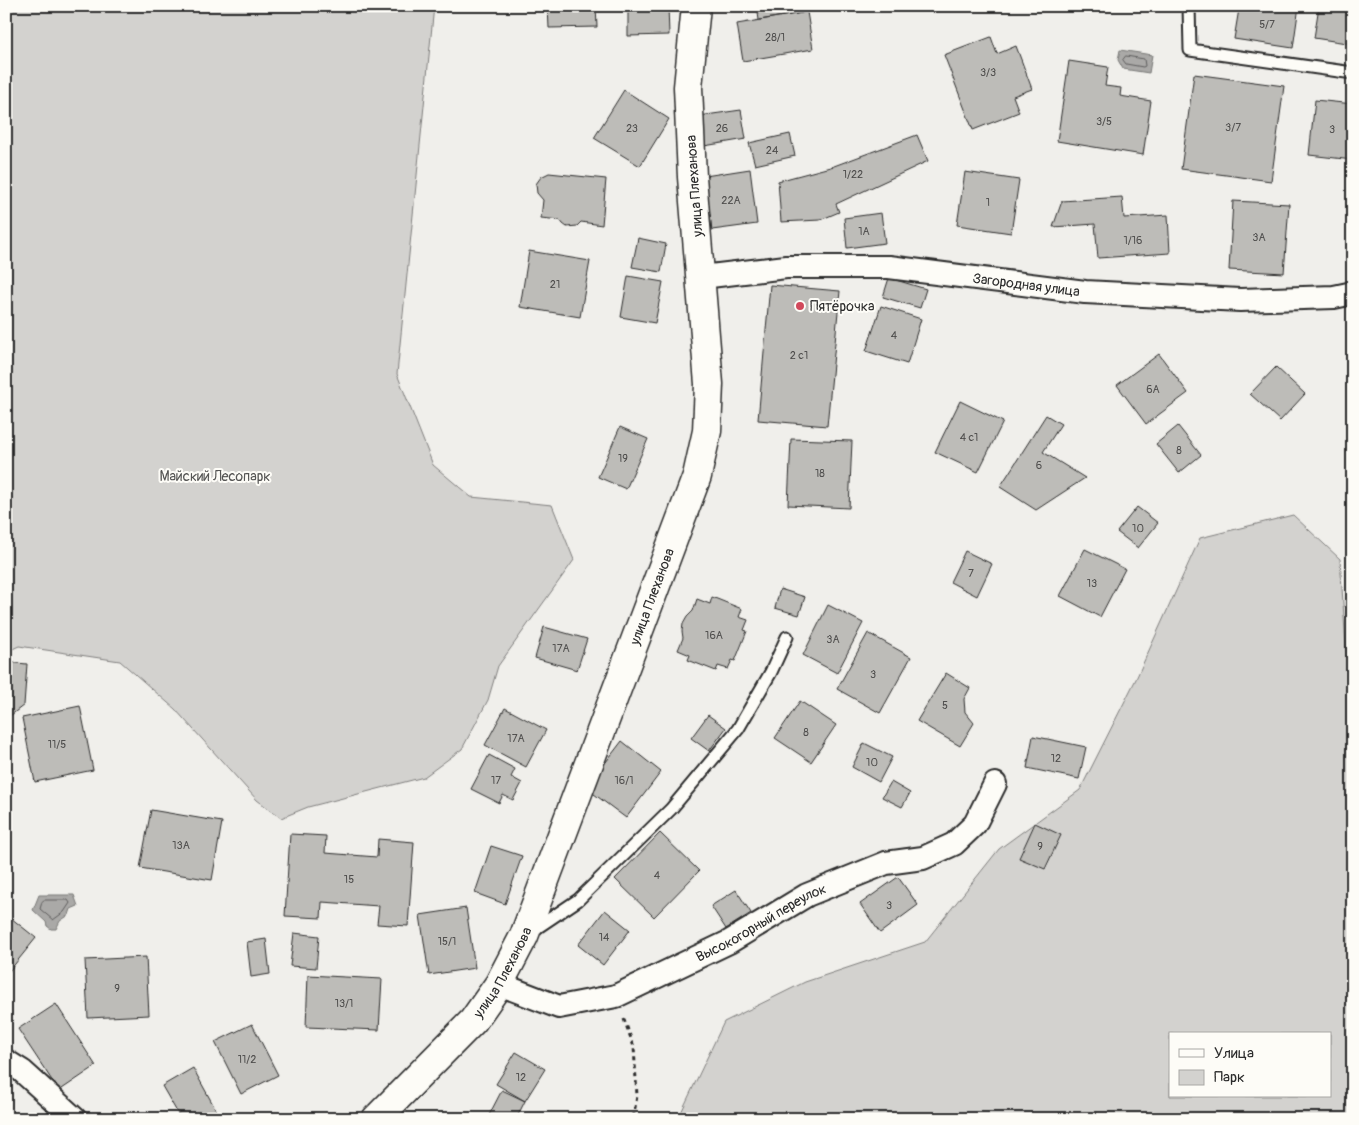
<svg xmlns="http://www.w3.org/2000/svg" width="1359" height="1125" viewBox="0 0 1359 1125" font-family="Pangolin,sans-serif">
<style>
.green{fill:#d3d2cf;stroke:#7f7e7d;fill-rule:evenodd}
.water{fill:#aaa9a7;stroke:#777775}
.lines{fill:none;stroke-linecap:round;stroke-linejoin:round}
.shore{stroke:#5e5d5d;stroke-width:1}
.building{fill:#bdbcb8;stroke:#2b2b2b}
.lane-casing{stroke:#2b2b2b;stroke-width:15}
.street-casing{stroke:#2b2b2b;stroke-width:26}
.secondary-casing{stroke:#2b2b2b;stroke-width:31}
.path{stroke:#2b2b2b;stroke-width:3;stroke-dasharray:4 4;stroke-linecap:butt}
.lane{stroke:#fdfcf7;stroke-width:11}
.street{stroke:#fdfcf7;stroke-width:22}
.secondary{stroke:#fdfcf7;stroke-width:28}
.poi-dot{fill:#d1495b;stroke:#fdfcf7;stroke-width:2}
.labels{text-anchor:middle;stroke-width:4;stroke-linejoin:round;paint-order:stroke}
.number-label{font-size:11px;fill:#504f4e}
.street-label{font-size:14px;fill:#2b2b2b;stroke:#fdfcf7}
.poi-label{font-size:14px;fill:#2b2b2b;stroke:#fdfcf7;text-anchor:start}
.park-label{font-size:14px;fill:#555554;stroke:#fdfcf7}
</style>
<rect width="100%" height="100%" fill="#f0efeb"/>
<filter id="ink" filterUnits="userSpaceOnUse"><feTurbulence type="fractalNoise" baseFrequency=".02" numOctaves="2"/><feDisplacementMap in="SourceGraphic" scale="10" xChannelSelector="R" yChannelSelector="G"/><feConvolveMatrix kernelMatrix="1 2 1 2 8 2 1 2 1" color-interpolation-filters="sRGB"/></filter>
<g filter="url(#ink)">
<!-- green -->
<path class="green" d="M 6,6 L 434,6 L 397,374 L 433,465 L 471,497 L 552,505 L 574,560 L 498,666 L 488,700 L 462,749 L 424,777 L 308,807 L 281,818 L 257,800 L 175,709 L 120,661 L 19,646 L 6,652 Z
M 1293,515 L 1340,559 L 1347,661 L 1353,664 L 1353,1119 L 678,1119 L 724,1022 L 805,982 L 925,942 L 999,849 L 1080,790 L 1136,679 L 1200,538 ZM 1170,1034 L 1330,1034 L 1330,1096 L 1170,1096 Z"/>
<!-- water -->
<path class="water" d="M 1120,50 L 1152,55 L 1149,73 L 1123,69 L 1118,60 Z
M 39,895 L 74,895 L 78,906 L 71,909 L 69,915 L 60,921 L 56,929 L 51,929 L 47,926 L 46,922 L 33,910 Z"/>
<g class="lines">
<!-- shore -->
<path class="shore" d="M 1126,56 L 1144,59 L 1145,66 L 1143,67 L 1126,64 L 1123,60 Z
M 44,900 L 68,900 L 70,903 L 64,912 L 53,920 L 40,909 L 42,902 Z"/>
</g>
<!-- building -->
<path class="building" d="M 548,6 L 596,6 L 597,27 L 549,28 Z
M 628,6 L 668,6 L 669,35 L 628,36 Z
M 757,6 L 801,6 L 802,13 L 759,20 Z
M 1299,6 L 1293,48 L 1234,39 L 1239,9 L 1223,7 Z
M 1319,6 L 1353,6 L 1353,44 L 1314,38 Z
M 807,12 L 813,49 L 743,61 L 737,24 Z
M 991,37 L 997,54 L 1016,46 L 1032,89 L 1013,96 L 1019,112 L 973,130 L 944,55 Z
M 1069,61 L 1108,67 L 1105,86 L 1121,88 L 1120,96 L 1151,101 L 1143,155 L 1057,141 Z
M 1194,74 L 1284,86 L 1271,181 L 1181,169 Z
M 624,90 L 669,119 L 640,166 L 594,138 Z
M 1315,100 L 1353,104 L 1353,160 L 1309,155 Z
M 741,110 L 746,139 L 704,146 L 699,116 Z
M 790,134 L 795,156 L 755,165 L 749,143 Z
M 917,135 L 928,161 L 836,204 L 839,212 L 820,220 L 781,222 L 778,181 L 834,166 Z
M 750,169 L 757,224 L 712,230 L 705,176 Z
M 965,172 L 1019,180 L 1011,233 L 957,225 Z
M 549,173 L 606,179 L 602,225 L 581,222 L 577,226 L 567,227 L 563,224 L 560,220 L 541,218 L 543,200 L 537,193 L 536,184 L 541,177 Z
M 1122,197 L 1124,218 L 1168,215 L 1170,253 L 1098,258 L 1095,224 L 1053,227 L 1062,201 Z
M 1233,201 L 1289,204 L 1284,273 L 1229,270 Z
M 881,213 L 885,243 L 847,248 L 844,218 Z
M 638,238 L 666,244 L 661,272 L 632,267 Z
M 529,251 L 590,261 L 580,317 L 520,307 Z
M 628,276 L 663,282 L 655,323 L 621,317 Z
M 889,278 L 926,289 L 920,308 L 883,297 Z
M 770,285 L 840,291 L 827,426 L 758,420 Z
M 881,306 L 921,319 L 907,364 L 866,351 Z
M 1159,354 L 1188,393 L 1146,424 L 1117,385 Z
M 1276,367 L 1305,394 L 1280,421 L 1250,394 Z
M 960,401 L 1003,422 L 978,472 L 935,452 Z
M 1046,415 L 1061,424 L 1043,452 L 1085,478 L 1036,510 L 1000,487 Z
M 1178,426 L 1201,455 L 1179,473 L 1156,444 Z
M 620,427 L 648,439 L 626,489 L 598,477 Z
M 791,439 L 852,441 L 849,508 L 788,505 Z
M 1137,507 L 1158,523 L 1138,548 L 1117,532 Z
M 1085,549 L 1125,569 L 1100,617 L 1060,596 Z
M 965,551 L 992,564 L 977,596 L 950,582 Z
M 780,589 L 805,597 L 799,615 L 775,608 Z
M 712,597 L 742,609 L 739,617 L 748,620 L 744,630 L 747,631 L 735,661 L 732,660 L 728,669 L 718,666 L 716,671 L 688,660 L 690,655 L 678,650 L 683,638 L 682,631 L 683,624 L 687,617 L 693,611 L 697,599 L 710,604 Z
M 828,605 L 863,623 L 837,673 L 803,655 Z
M 544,627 L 587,639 L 577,670 L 535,658 Z
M 868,633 L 911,657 L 880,713 L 837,689 Z
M 6,662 L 27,664 L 24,705 L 6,719 Z
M 946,673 L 970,688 L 964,699 L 965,712 L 974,723 L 960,746 L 917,721 Z
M 800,701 L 836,725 L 811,762 L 775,738 Z
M 80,706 L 93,770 L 35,782 L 22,718 Z
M 505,708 L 546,730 L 526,767 L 485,745 Z
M 708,715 L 726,728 L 709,751 L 691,738 Z
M 1033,736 L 1086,747 L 1079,779 L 1027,768 Z
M 622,741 L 661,772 L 626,818 L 586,788 Z
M 864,743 L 892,757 L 879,782 L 852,767 Z
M 489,755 L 515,769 L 511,777 L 522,783 L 513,800 L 503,795 L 499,803 L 471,789 Z
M 891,782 L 910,793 L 902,807 L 882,797 Z
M 151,810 L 222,822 L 212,880 L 140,868 Z
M 1035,823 L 1061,835 L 1045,869 L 1019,858 Z
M 660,833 L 699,871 L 654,917 L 615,879 Z
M 290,834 L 326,836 L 325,853 L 377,857 L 378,839 L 414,842 L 408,926 L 377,924 L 379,906 L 322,902 L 321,918 L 285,916 Z
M 491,846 L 522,856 L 505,904 L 475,893 Z
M 898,877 L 918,905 L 880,933 L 860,904 Z
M 736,890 L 751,913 L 726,929 L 711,906 Z
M 466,908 L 475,968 L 429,975 L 420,915 Z
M 605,910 L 630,930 L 603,965 L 578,945 Z
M 6,914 L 36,938 L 6,975 Z
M 294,933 L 319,936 L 316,968 L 290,966 Z
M 266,939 L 270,974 L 251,977 L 247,942 Z
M 146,957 L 149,1015 L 88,1018 L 85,960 Z
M 308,975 L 382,979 L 379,1030 L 306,1027 Z
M 56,1004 L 96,1066 L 59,1091 L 18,1029 Z
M 252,1024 L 278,1075 L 241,1094 L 215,1042 Z
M 516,1052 L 545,1069 L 525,1101 L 496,1084 Z
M 193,1068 L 221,1119 L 181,1119 L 162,1086 Z
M 502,1090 L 525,1101 L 516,1119 L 487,1119 Z"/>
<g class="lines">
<defs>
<path id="lane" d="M 1189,6 L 1190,50 L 1353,73
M 532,931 L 578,900 L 671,809 L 738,729 L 771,672 L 787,637"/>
<g id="street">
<path id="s1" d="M 702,277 L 786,267 L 889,267 L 1085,292 L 1240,300 L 1334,297 L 1353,293"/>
<path id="s2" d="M 499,984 L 559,1007 L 616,996 L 729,942 L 807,895 L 886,863 L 923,858 L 954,844 L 975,824 L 995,784"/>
<path d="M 6,1061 L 22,1071 L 75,1119"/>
</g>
<g id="secondary">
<path id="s3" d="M 376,1119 L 473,1021 L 499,984 L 524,936 L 697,476 L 707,431 L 709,384 L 692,177 L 688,87 L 696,6"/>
</g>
</defs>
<!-- lane casing -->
<use href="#lane" class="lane-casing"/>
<!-- street casing -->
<use href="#street" class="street-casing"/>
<!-- secondary casing -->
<use href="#secondary" class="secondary-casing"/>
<!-- path -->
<path class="path" d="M 624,1019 L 634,1047 L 637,1096 L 633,1119"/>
<!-- lane -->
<use href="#lane" class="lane"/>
<!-- street -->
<use href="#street" class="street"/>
<!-- secondary -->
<use href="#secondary" class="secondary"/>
</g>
</g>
<!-- markers -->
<circle class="poi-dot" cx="800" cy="306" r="5"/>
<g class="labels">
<!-- number labels -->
<g class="number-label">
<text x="1267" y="28">5/7</text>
<text x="775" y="41">28/1</text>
<text x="988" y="76">3/3</text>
<text x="1104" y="125">3/5</text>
<text x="1233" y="131">3/7</text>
<text x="632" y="132">23</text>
<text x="722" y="132">26</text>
<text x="1332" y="133">3</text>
<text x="772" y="154">24</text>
<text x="853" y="178">1/22</text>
<text x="731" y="204">22А</text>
<text x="988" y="206">1</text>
<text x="864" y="235">1А</text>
<text x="1259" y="241">3А</text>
<text x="1133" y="244">1/16</text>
<text x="555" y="288">21</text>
<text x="894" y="339">4</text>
<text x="799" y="359">2 с1</text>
<text x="1153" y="393">6А</text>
<text x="969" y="441">4 с1</text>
<text x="1179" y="454">8</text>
<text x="623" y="462">19</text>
<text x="1039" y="469">6</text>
<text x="820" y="477">18</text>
<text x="1138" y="532">10</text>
<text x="971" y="577">7</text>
<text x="1092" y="587">13</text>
<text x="714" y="639">16А</text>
<text x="833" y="643">3А</text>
<text x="561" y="652">17А</text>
<text x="873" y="678">3</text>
<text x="945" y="709">5</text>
<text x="806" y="736">8</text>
<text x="516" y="742">17А</text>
<text x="57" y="748">11/5</text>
<text x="1056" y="762">12</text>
<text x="872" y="766">10</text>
<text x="496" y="784">17</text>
<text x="624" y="784">16/1</text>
<text x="181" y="849">13А</text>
<text x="1040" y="850">9</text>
<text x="657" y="879">4</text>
<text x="349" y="883">15</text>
<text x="889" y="909">3</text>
<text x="604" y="941">14</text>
<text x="447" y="945">15/1</text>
<text x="117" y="992">9</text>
<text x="344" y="1007">13/1</text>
<text x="247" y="1063">11/2</text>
<text x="521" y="1081">12</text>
</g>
<!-- street labels -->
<g class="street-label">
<text transform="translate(694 186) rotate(-94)" y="5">улица Плеханова</text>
<text dy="5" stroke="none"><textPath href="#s1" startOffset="326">Загородная улица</textPath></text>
<text dy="5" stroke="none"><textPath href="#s3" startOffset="600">улица Плеханова</textPath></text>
<text dy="5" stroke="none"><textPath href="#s2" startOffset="285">Высокогорный переулок</textPath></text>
<text dy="5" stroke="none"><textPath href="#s3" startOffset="195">улица Плеханова</textPath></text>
</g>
<!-- poi labels -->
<g class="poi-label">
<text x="810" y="311">Пятёрочка</text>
</g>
<!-- park labels -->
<g class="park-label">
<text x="215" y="481">Майский Лесопарк</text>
</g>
</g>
<!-- margin -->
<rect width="1359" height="1125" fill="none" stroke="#fdfcf7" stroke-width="25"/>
<rect x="12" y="12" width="1334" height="1100" fill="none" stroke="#2b2b2b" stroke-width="2" filter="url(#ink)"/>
<!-- legend -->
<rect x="1169" y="1032" width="162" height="65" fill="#fdfcf7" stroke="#a9a8a5"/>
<rect x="1179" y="1049" width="25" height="8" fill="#fdfcf7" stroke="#a9a8a5"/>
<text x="1214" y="1058" font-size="15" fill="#2b2b2b">Улица</text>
<rect x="1179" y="1070" width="25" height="15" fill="#d3d2cf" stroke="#a9a8a5"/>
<text x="1214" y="1082" font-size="15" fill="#2b2b2b">Парк</text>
</svg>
